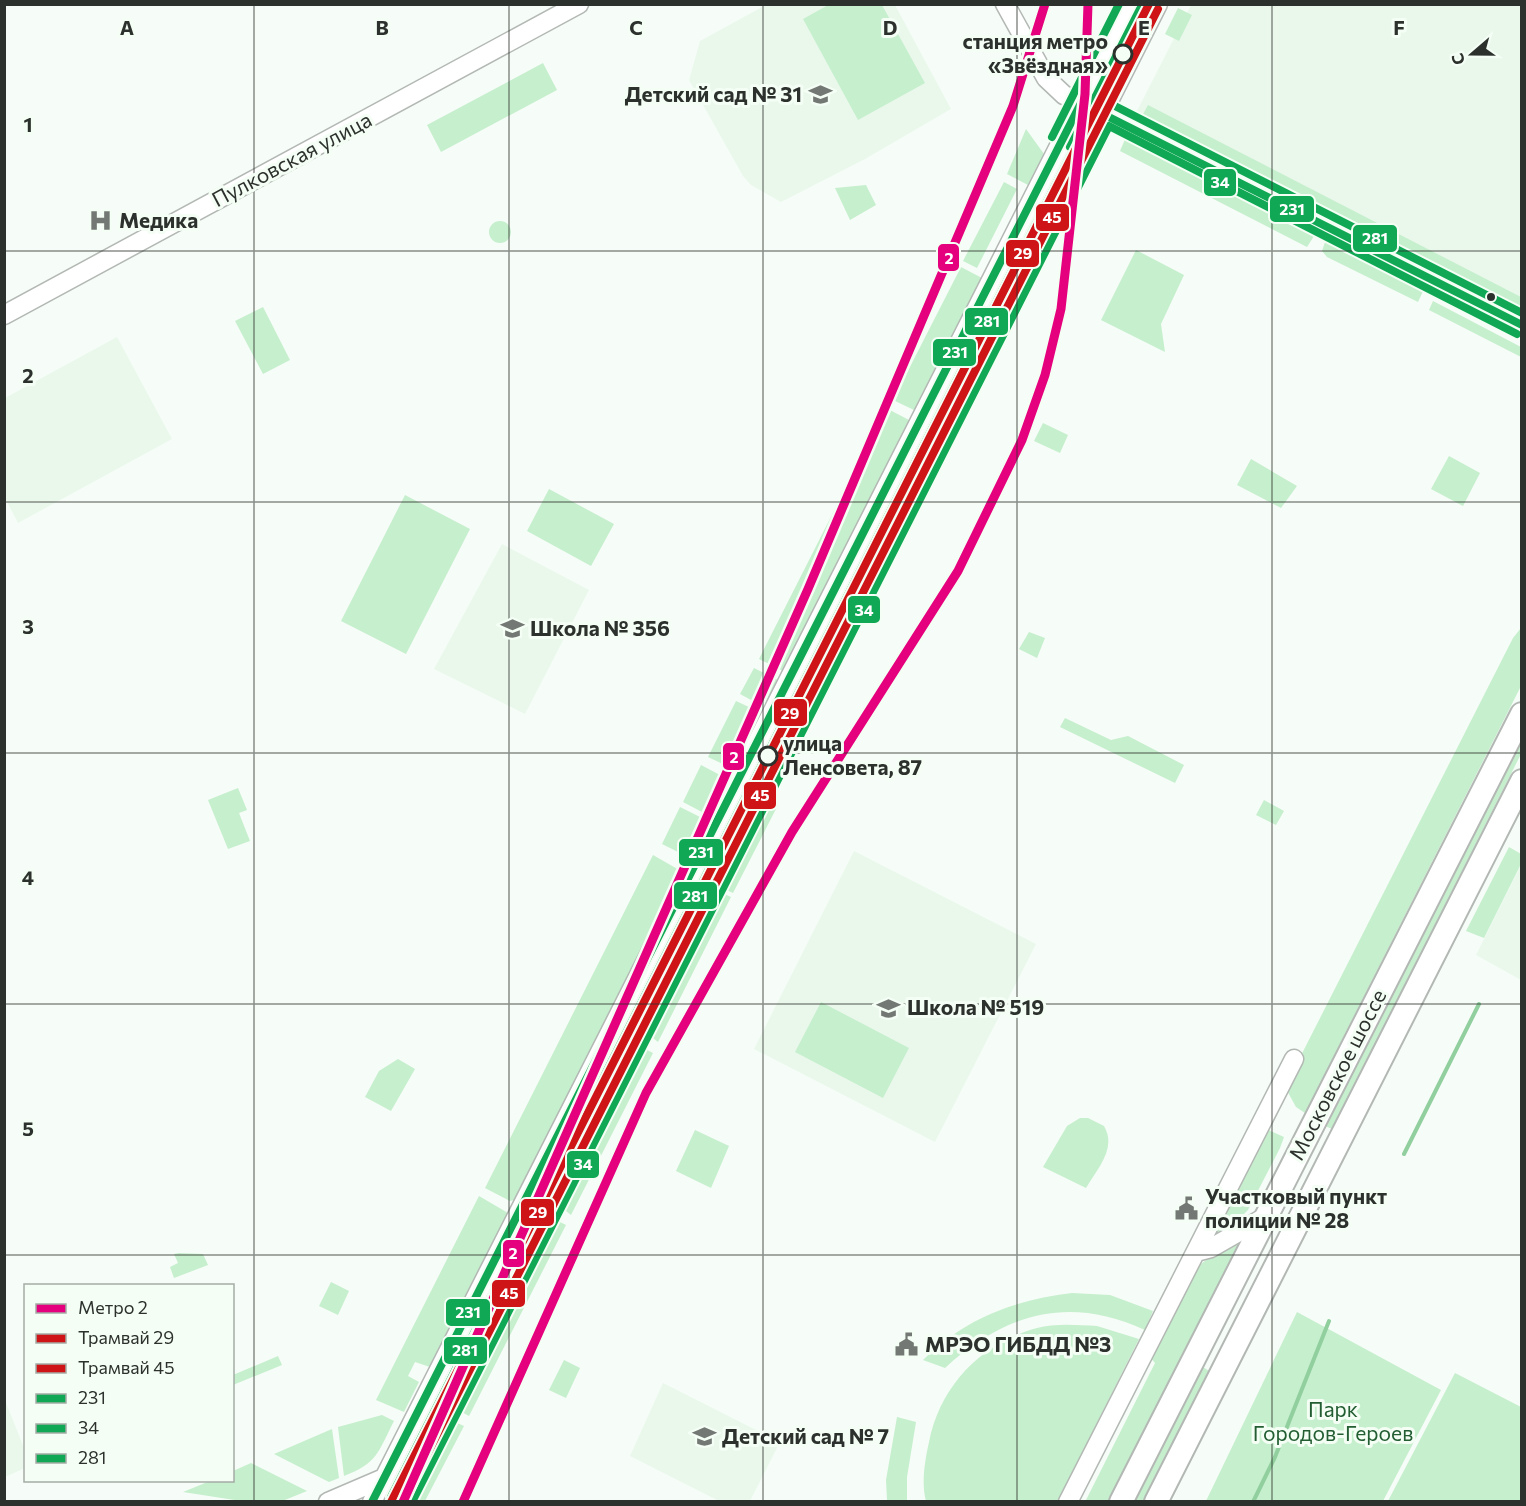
<svg xmlns="http://www.w3.org/2000/svg" width="1526" height="1506" viewBox="0 0 1526 1506" font-family="Commissioner,sans-serif">
<style>
.built{fill:#eaf8ec}
.green{fill:#c6efcd}
.lines{fill:none;stroke-linecap:round;stroke-linejoin:round}
.stream{stroke:#91cf9f;stroke-width:4}
.minor-casing{stroke:#b3b8b4;stroke-width:21}
.major-casing{stroke:#b3b8b4;stroke-width:26}
.minor{stroke:#fefffe;stroke-width:18}
.major{stroke:#fefffe;stroke-width:22}
.bus-1-casing{stroke:#f4fef5;stroke-width:12}
.bus-2-casing{stroke:#f4fef5;stroke-width:12}
.bus-3-casing{stroke:#f4fef5;stroke-width:12}
.bus-1{stroke:#10a855;stroke-width:8}
.bus-2{stroke:#10a855;stroke-width:8}
.bus-3{stroke:#10a855;stroke-width:8}
.tram-1-casing{stroke:#f4fef5;stroke-width:12}
.tram-2-casing{stroke:#f4fef5;stroke-width:12}
.tram-1{stroke:#ce1417;stroke-width:8}
.tram-2{stroke:#ce1417;stroke-width:8}
.metro-1-casing{stroke:#f4fef5;stroke-width:14}
.metro-1{stroke:#e5007d;stroke-width:9}
.grid{fill:none;stroke:#2c312d;stroke-width:1.5;stroke-opacity:0.55}
.stop-dot{fill:#f4fef5;stroke:#2c312d;stroke-width:3}
.bus-dot{fill:#2c312d;stroke:#f4fef5;stroke-width:2}
.labels{text-anchor:middle;stroke-width:6;stroke-linejoin:round;paint-order:stroke}
.stop-label{font-size:21px;font-weight:bold;fill:#2c312d;stroke:#f4fef5;text-anchor:end}
.poi-label{font-size:21px;font-weight:bold;fill:#2c312d;stroke:#f4fef5;text-anchor:start}
.street-label{font-size:21px;fill:#2c312d;stroke:#f4fef5}
.park-label{font-size:21px;fill:#235e32;stroke:#f4fef5}
.grid-label{font-size:20px;text-anchor:middle;font-weight:bold;fill:#2c312d;stroke:#f4fef5;stroke-width:6;stroke-linejoin:round;paint-order:stroke}
.line-badge{stroke:#f4fef5;stroke-width:2}
.badge-label{font-size:16px;text-anchor:middle;font-weight:bold;fill:#fff}
</style>
<rect width="100%" height="100%" fill="#f6fcf7"/>
<!-- built -->
<path class="built" d="M 766,5 L 895,5 L 951,109 L 865,159 L 781,202 L 751,185 L 743,176 L 689,80 L 700,41 Z
M 1191,5 L 1521,5 L 1521,309 L 1137,111 Z
M 117,337 L 172,439 L 18,523 L 5,498 L 5,398 Z
M 502,544 L 589,590 L 525,714 L 434,669 Z
M 854,851 L 1036,944 L 935,1142 L 754,1049 Z
M 1521,865 L 1521,980 L 1476,955 Z
M 663,1383 L 780,1442 L 750,1501 L 719,1501 L 630,1456 Z
M 5,1400 L 26,1453 L 25,1468 L 5,1477 Z"/>
<!-- green -->
<path class="green" d="M 830,4 L 882,5 L 925,83 L 858,120 L 803,19 Z
M 1178,8 L 1192,15 L 1179,41 L 1165,34 Z
M 543,63 L 557,90 L 441,152 L 427,125 Z
M 1148,105 L 1521,297 L 1521,311 L 1142,116 Z
M 1026,129 L 1044,154 L 1028,185 L 1007,174 Z
M 1126,137 L 1316,233 L 1307,247 L 1120,151 Z
M 1004,182 L 1017,189 L 977,268 L 963,261 Z
M 866,185 L 876,205 L 850,220 L 835,188 Z
M489 232a11 11 0 1 1 22 0a11 11 0 1 1-22 0Z
M 1326,239 L 1424,289 L 1418,302 L 1327,257 L 1322,251 Z
M 1136,250 L 1184,275 L 1161,324 L 1165,352 L 1101,320 Z
M 961,267 L 982,278 L 914,410 L 893,400 Z
M 1433,301 L 1521,347 L 1521,357 L 1429,310 Z
M 263,307 L 290,360 L 263,374 L 235,321 Z
M 886,408 L 909,420 L 783,671 L 759,659 Z
M 1043,423 L 1068,435 L 1060,453 L 1034,441 Z
M 1449,456 L 1480,473 L 1463,506 L 1431,489 Z
M 1251,459 L 1297,486 L 1281,508 L 1237,485 Z
M 549,489 L 614,524 L 591,566 L 527,531 Z
M 405,495 L 470,529 L 406,654 L 341,621 Z
M 1521,628 L 1521,686 L 1305,1113 L 1296,1107 L 1285,1087 L 1513,638 Z
M 1029,632 L 1045,638 L 1037,658 L 1019,649 Z
M 754,668 L 778,680 L 764,707 L 740,694 Z
M 736,701 L 753,709 L 725,765 L 708,757 Z
M 1065,718 L 1111,740 L 1128,736 L 1184,765 L 1175,783 L 1060,727 Z
M 1521,738 L 1521,754 L 1332,1129 L 1325,1126 Z
M 701,765 L 720,775 L 702,812 L 683,802 Z
M 238,788 L 247,810 L 239,813 L 250,841 L 228,849 L 208,800 Z
M 767,800 L 778,805 L 733,893 L 722,888 L 724,885 L 728,886 L 730,881 L 727,879 L 728,876 L 732,877 L 734,873 L 731,871 L 738,865 L 735,863 L 737,859 L 740,860 L 743,856 L 739,854 L 741,850 L 745,852 L 747,847 L 744,845 L 745,842 L 749,843 L 756,829 L 753,828 L 754,824 L 758,826 L 760,821 L 757,819 L 759,816 L 762,817 L 763,808 L 766,809 L 768,805 L 765,803 Z
M 1264,800 L 1284,811 L 1276,825 L 1256,815 Z
M 680,807 L 706,820 L 688,857 L 662,844 Z
M 1509,847 L 1521,854 L 1521,864 L 1484,938 L 1466,931 Z
M 653,855 L 681,871 L 514,1200 L 510,1201 L 485,1188 Z
M 720,892 L 731,897 L 658,1042 L 648,1034 Z
M 821,1002 L 909,1048 L 883,1098 L 795,1052 Z
M 645,1049 L 653,1053 L 571,1215 L 561,1207 L 640,1050 Z
M 398,1059 L 415,1069 L 391,1111 L 365,1097 L 379,1071 Z
M 1080,1118 L 1088,1118 L 1104,1126 C 1117,1148 1098,1168 1086,1188 L 1043,1167 L 1067,1126 Z
M 1264,1128 L 1284,1137 L 1280,1148 L 1248,1210 L 1240,1218 L 1243,1222 L 1212,1241 L 1215,1223 Z
M 695,1130 L 729,1146 L 711,1188 L 676,1171 Z
M 479,1196 L 508,1213 L 430,1367 L 415,1362 L 408,1376 L 419,1382 L 404,1412 L 376,1400 Z
M 558,1221 L 566,1225 L 469,1416 L 458,1410 L 553,1222 Z
M 1231,1242 L 1238,1243 L 1238,1245 L 1108,1501 L 1085,1502 L 1155,1363 L 1149,1356 L 1198,1266 Z
M 179,1253 L 203,1254 L 208,1265 L 174,1278 L 170,1267 L 178,1263 L 174,1254 Z
M 331,1282 L 349,1291 L 338,1315 L 319,1306 Z
M 1072,1293 L 1110,1295 L 1153,1311 L 1145,1330 C 1069,1295 1005,1313 945,1368 L 923,1360 C 965,1318 1015,1300 1072,1293 Z
M 1297,1312 L 1441,1390 L 1383,1501 L 1206,1501 Z
M 1097,1326 L 1139,1339 L 1058,1501 L 926,1501 C 921,1483 925,1460 929,1442 C 940,1386 981,1343 1037,1328 C 1055,1323 1078,1325 1097,1326 Z
M 278,1356 L 282,1365 L 233,1385 L 233,1375 Z
M 564,1360 L 580,1368 L 566,1398 L 549,1390 Z
M 1203,1367 L 1209,1371 L 1143,1501 L 1135,1501 Z
M 1455,1373 L 1521,1407 L 1521,1501 L 1388,1501 Z
M 382,1415 L 394,1421 C 378,1452 378,1463 344,1476 L 338,1427 Z
M 897,1417 L 916,1422 L 907,1477 L 907,1501 L 887,1500 L 886,1480 Z
M 455,1422 L 464,1426 L 425,1501 L 412,1501 L 451,1423 Z
M 332,1429 L 339,1478 L 329,1482 L 274,1454 Z
M 251,1463 L 307,1491 L 280,1502 L 241,1501 L 183,1492 L 210,1481 L 232,1480 L 233,1471 Z"/>
<g class="lines">
<!-- stream -->
<path class="stream" d="M 1404,1154 L 1479,1004
M 1253,1502 L 1275,1457 L 1329,1321"/>
<defs>
<path id="minor" d="M 1005,4 L 1046,78 L 1064,95 L 1104,112 L 1522,325
M 4,315 L 579,4
M 1196,1252 L 1211,1248 L 1265,1217
M 328,1502 L 384,1478
M 372,1502 L 1131,4
M 400,1502 L 1158,4
M 1068,1502 L 1294,1059"/>
<path id="major" d="M 1121,1502 L 1522,714
M 1156,1502 L 1522,781"/>
</defs>
<!-- minor casing -->
<use href="#minor" class="minor-casing"/>
<!-- major casing -->
<use href="#major" class="major-casing"/>
<!-- minor -->
<use href="#minor" class="minor"/>
<!-- major -->
<use href="#major" class="major"/>
<defs>
<path id="bus-1" d="M 1087,144 L 1158,4
M 372,1502 L 1081,103 L 1522,325"/>
<path id="bus-2" d="M 1070,147 L 1140,9
M 412,1502 L 1109,126 L 1517,334"/>
<path id="bus-3" d="M 1052,137 L 1119,4
M 391,1497 L 1096,105 L 1109,103 L 1522,313"/>
</defs>
<!-- bus-1 casing -->
<use href="#bus-1" class="bus-1-casing"/>
<!-- bus-2 casing -->
<use href="#bus-2" class="bus-2-casing"/>
<!-- bus-3 casing -->
<use href="#bus-3" class="bus-3-casing"/>
<!-- bus-1 -->
<use href="#bus-1" class="bus-1"/>
<!-- bus-2 -->
<use href="#bus-2" class="bus-2"/>
<!-- bus-3 -->
<use href="#bus-3" class="bus-3"/>
<defs>
<path id="tram-1" d="M 391,1502 L 1149,4"/>
<path id="tram-2" d="M 403,1502 L 1158,9"/>
</defs>
<!-- tram-1 casing -->
<use href="#tram-1" class="tram-1-casing"/>
<!-- tram-2 casing -->
<use href="#tram-2" class="tram-2-casing"/>
<!-- tram-1 -->
<use href="#tram-1" class="tram-1"/>
<!-- tram-2 -->
<use href="#tram-2" class="tram-2"/>
<defs>
<path id="metro-1" d="M 403,1502 L 808,589 L 1013,106 L 1045,4
M 463,1502 L 646,1093 L 792,832 L 958,571 L 1022,440 L 1045,375 L 1061,309 L 1085,94 L 1088,4"/>
</defs>
<!-- metro-1 casing -->
<use href="#metro-1" class="metro-1-casing"/>
<!-- metro-1 -->
<use href="#metro-1" class="metro-1"/>
</g>
<!-- grid -->
<path class="grid" d="M 254,4 L 254,1502M 509,4 L 509,1502M 763,4 L 763,1502M 1017,4 L 1017,1502M 1272,4 L 1272,1502M 4,251 L 1522,251M 4,502 L 1522,502M 4,753 L 1522,753M 4,1004 L 1522,1004M 4,1255 L 1522,1255"/>
<!-- icons -->
<defs>
<symbol id="school-bare" viewBox="-9 -9 18 18"><path d="M0-5L7-2L0 1L-7-2ZM-4 1L0 2.5L4 1V4Q0 6-4 4Z" fill="#737874" stroke="#f4fef5" stroke-width="2.5" paint-order="stroke"/></symbol>
<symbol id="hospital-bare" viewBox="-9 -9 18 18"><path d="M-5-5h3v3.5h4V-5h3V5h-3V1.5h-4V5h-3Z" fill="#737874" stroke="#f4fef5" stroke-width="2.5" paint-order="stroke"/></symbol>
<symbol id="civic-bare" viewBox="-9 -9 18 18"><path d="M-.6-6.5H3V-4.5H.6V-3L4-1V1h2V6H-6V1h2V-1L-.6-3ZM-1.2 2.5V6h2.4V2.5Z" fill="#737874" stroke="#f4fef5" stroke-width="2.5" paint-order="stroke"/></symbol>
</defs>
<g fill-rule="evenodd">
<use href="#school-bare" x="804" y="78" width="33" height="33"/>
<use href="#hospital-bare" x="84" y="204" width="33" height="33"/>
<use href="#school-bare" x="496" y="612" width="33" height="33"/>
<use href="#school-bare" x="872" y="992" width="33" height="33"/>
<use href="#civic-bare" x="1170" y="1192" width="33" height="33"/>
<use href="#civic-bare" x="890" y="1328" width="33" height="33"/>
<use href="#school-bare" x="688" y="1420" width="33" height="33"/>
</g>
<!-- markers -->
<g class="stop-dot">
<circle cx="1123" cy="54" r="9"/>
<circle cx="768" cy="756" r="9"/>
</g>
<circle class="bus-dot" cx="1491" cy="297" r="5"/>
<g class="labels">
<!-- stop labels -->
<g class="stop-label">
<text x="1108" y="49">станция метро<tspan x="1108" dy="24">«Звёздная»</tspan></text>
<text x="783" y="751" text-anchor="start">улица<tspan x="783" dy="24">Ленсовета, 87</tspan></text>
</g>
<!-- poi labels -->
<g class="poi-label">
<text x="802" y="102" text-anchor="end">Детский сад № 31</text>
<text x="119" y="228">Медика</text>
<text x="530" y="636">Школа № 356</text>
<text x="907" y="1015">Школа № 519</text>
<text x="1205" y="1204">Участковый пункт<tspan x="1205" dy="24">полиции № 28</tspan></text>
<text x="925" y="1352">МРЭО ГИБДД №3</text>
<text x="722" y="1444">Детский сад № 7</text>
</g>
<!-- street labels -->
<g class="street-label">
<text transform="translate(292 160) rotate(-28)" y="7">Пулковская улица</text>
<text transform="translate(1338 1075) rotate(-63)" y="7">Московское шоссе</text>
</g>
<!-- park labels -->
<g class="park-label">
<text x="1333" y="1417">Парк<tspan x="1333" dy="24">Городов-Героев</tspan></text>
</g>
</g>
<g class="grid-label">
<text x="127" y="35">A</text>
<text x="382" y="35">B</text>
<text x="636" y="35">C</text>
<text x="890" y="35">D</text>
<text x="1144" y="35">E</text>
<text x="1399" y="35">F</text>
<text x="28" y="132">1</text>
<text x="28" y="383">2</text>
<text x="28" y="634">3</text>
<text x="28" y="885">4</text>
<text x="28" y="1136">5</text>
</g>
<g class="line-badge">
<rect x="1203" y="168" width="34" height="29" rx="6" fill="#10a855"/>
<rect x="1269" y="195" width="46" height="28" rx="6" fill="#10a855"/>
<rect x="1035" y="203" width="35" height="29" rx="6" fill="#ce1417"/>
<rect x="1352" y="224" width="46" height="29" rx="6" fill="#10a855"/>
<rect x="1005" y="239" width="35" height="29" rx="6" fill="#ce1417"/>
<rect x="937" y="243" width="23" height="29" rx="6" fill="#e5007d"/>
<rect x="964" y="307" width="45" height="29" rx="6" fill="#10a855"/>
<rect x="932" y="338" width="45" height="29" rx="6" fill="#10a855"/>
<rect x="847" y="595" width="34" height="29" rx="6" fill="#10a855"/>
<rect x="773" y="698" width="35" height="29" rx="6" fill="#ce1417"/>
<rect x="722" y="742" width="23" height="29" rx="6" fill="#e5007d"/>
<rect x="743" y="781" width="34" height="29" rx="6" fill="#ce1417"/>
<rect x="678" y="838" width="46" height="29" rx="6" fill="#10a855"/>
<rect x="673" y="881" width="45" height="29" rx="6" fill="#10a855"/>
<rect x="566" y="1150" width="34" height="29" rx="6" fill="#10a855"/>
<rect x="520" y="1198" width="35" height="29" rx="6" fill="#ce1417"/>
<rect x="502" y="1239" width="23" height="29" rx="6" fill="#e5007d"/>
<rect x="491" y="1279" width="35" height="29" rx="6" fill="#ce1417"/>
<rect x="445" y="1298" width="46" height="29" rx="6" fill="#10a855"/>
<rect x="443" y="1336" width="45" height="29" rx="6" fill="#10a855"/>
</g>
<g class="badge-label">
<text x="1220" y="188">34</text>
<text x="1292" y="215">231</text>
<text x="1052" y="223">45</text>
<text x="1375" y="244">281</text>
<text x="1023" y="259">29</text>
<text x="949" y="264">2</text>
<text x="987" y="327">281</text>
<text x="955" y="358">231</text>
<text x="864" y="616">34</text>
<text x="790" y="719">29</text>
<text x="734" y="763">2</text>
<text x="760" y="801">45</text>
<text x="701" y="858">231</text>
<text x="695" y="902">281</text>
<text x="583" y="1170">34</text>
<text x="538" y="1218">29</text>
<text x="513" y="1259">2</text>
<text x="509" y="1299">45</text>
<text x="468" y="1318">231</text>
<text x="465" y="1356">281</text>
</g>
<!-- border -->
<rect width="1526" height="1506" fill="none" stroke="#2c312d" stroke-width="12"/>
<!-- legend -->
<rect x="24" y="1284" width="210" height="198" fill="#f4fef5" stroke="#a4aca5" stroke-width="1.5"/>
<rect x="36" y="1304" width="30" height="9" fill="#e5007d" stroke="#a4aca5" stroke-width="1.5"/>
<text x="78" y="1314" font-size="18" fill="#2c312d">Метро 2</text>
<rect x="36" y="1334" width="30" height="9" fill="#ce1417" stroke="#a4aca5" stroke-width="1.5"/>
<text x="78" y="1344" font-size="18" fill="#2c312d">Трамвай 29</text>
<rect x="36" y="1364" width="30" height="9" fill="#ce1417" stroke="#a4aca5" stroke-width="1.5"/>
<text x="78" y="1374" font-size="18" fill="#2c312d">Трамвай 45</text>
<rect x="36" y="1394" width="30" height="9" fill="#10a855" stroke="#a4aca5" stroke-width="1.5"/>
<text x="78" y="1404" font-size="18" fill="#2c312d">231</text>
<rect x="36" y="1424" width="30" height="9" fill="#10a855" stroke="#a4aca5" stroke-width="1.5"/>
<text x="78" y="1434" font-size="18" fill="#2c312d">34</text>
<rect x="36" y="1454" width="30" height="9" fill="#10a855" stroke="#a4aca5" stroke-width="1.5"/>
<text x="78" y="1464" font-size="18" fill="#2c312d">281</text>
<!-- north arrow -->
<g transform="translate(1472 54) rotate(250)" stroke="#f4fef5" stroke-width="4.5" paint-order="stroke">
<path d="M0-4.5L10 22L0 15L-10 22Z" fill="#2c312d"/>
<text y="-9" font-size="16" font-weight="bold" text-anchor="middle" fill="#2c312d">С</text>
</g>
</svg>
